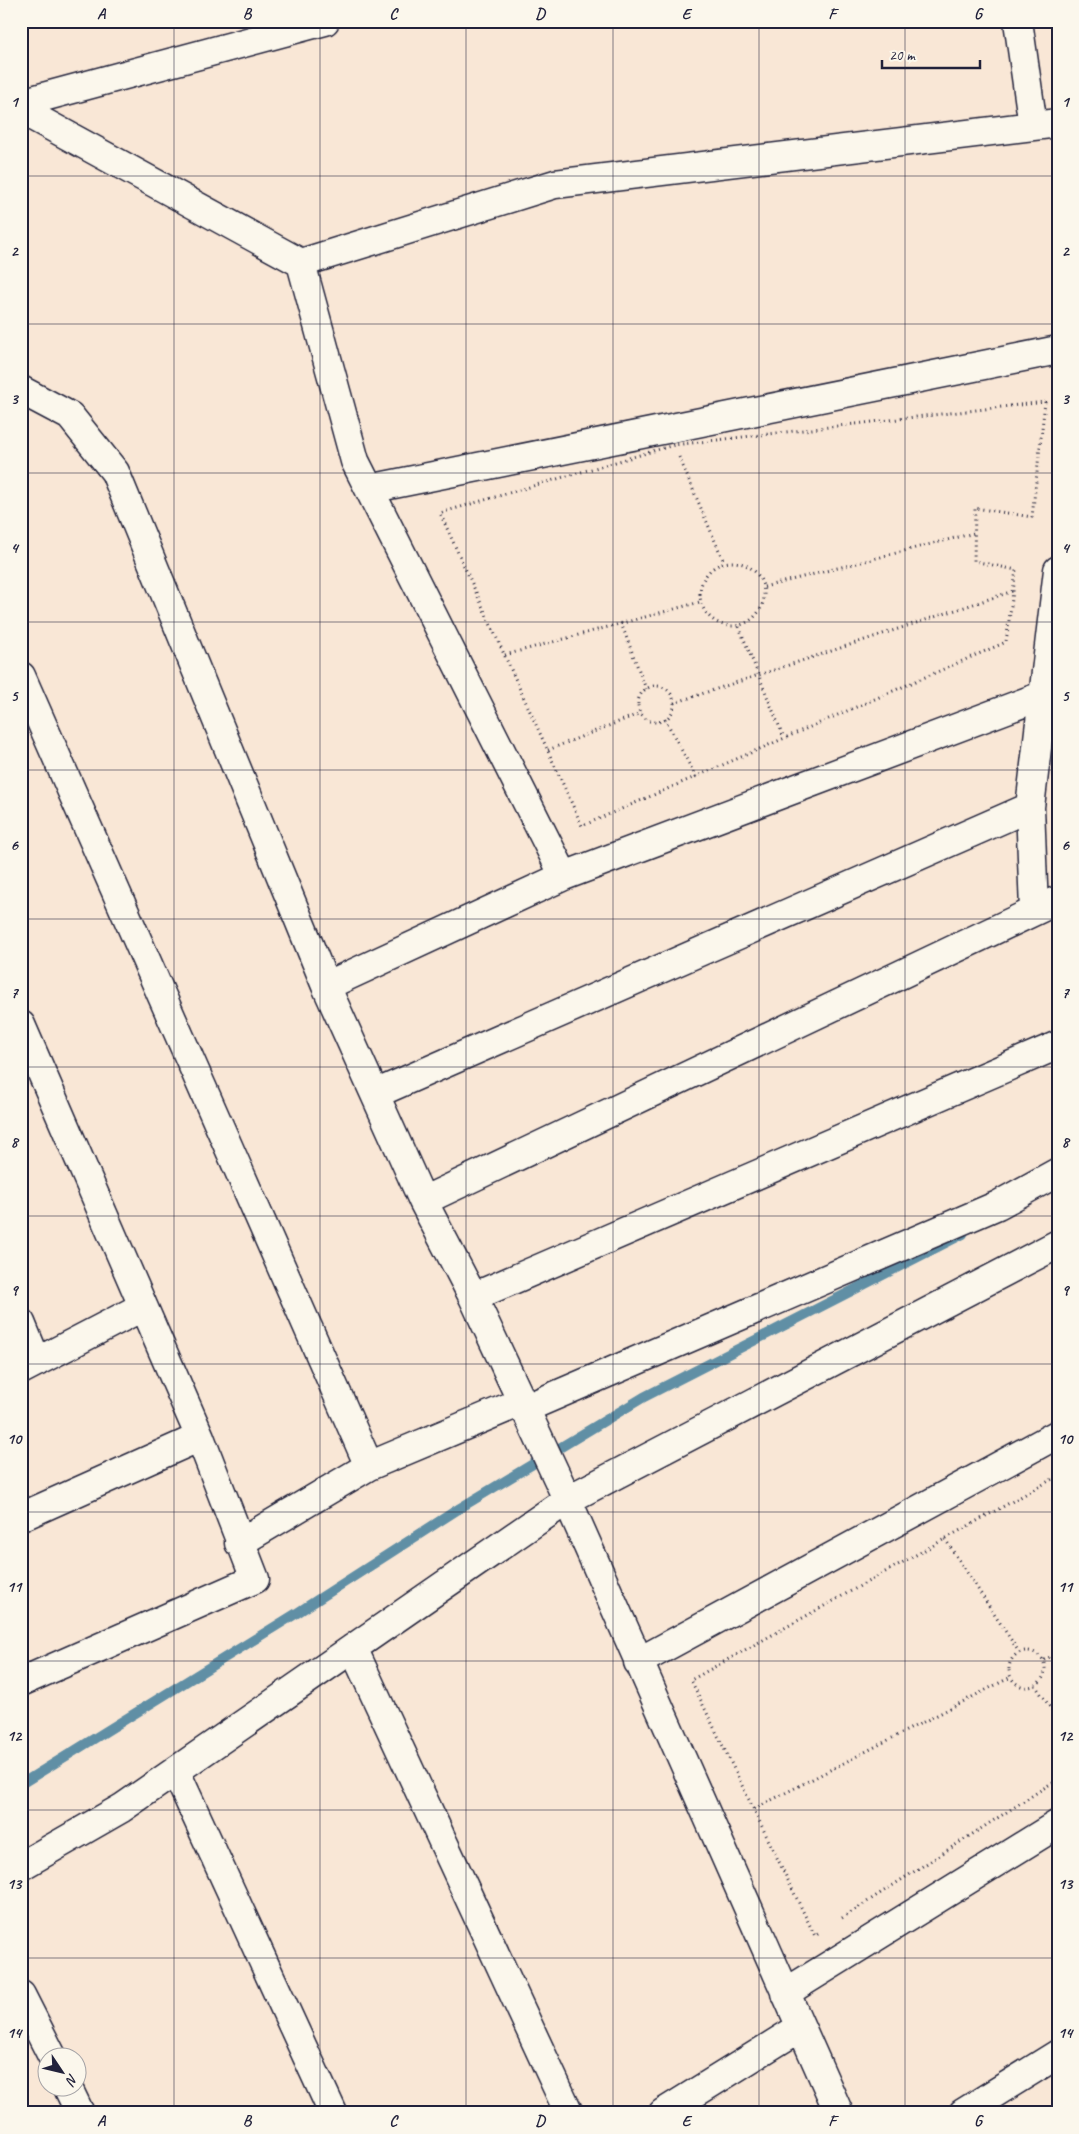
<svg xmlns="http://www.w3.org/2000/svg" width="1079" height="2134" viewBox="0 0 1079 2134" font-family="Caveat,sans-serif">
<style>
.lines{fill:none;stroke-linecap:round;stroke-linejoin:round}
.stream{stroke:#618fa5;stroke-width:10}
.minor-casing{stroke:#22223b;stroke-width:31}
.path{stroke:#22223b;stroke-width:3;stroke-dasharray:1 4;stroke-linecap:butt}
.minor{stroke:#fbf7ec;stroke-width:28}
.grid{fill:none;stroke:#22223b;stroke-width:1;stroke-opacity:0.55}
.neatline{fill:none;stroke:#22223b;stroke-width:2}
.grid-label{font-size:16px;text-anchor:middle;font-weight:bold;fill:#22223b}
</style>
<rect width="100%" height="100%" fill="#f9e7d6"/>
<filter id="ink" filterUnits="userSpaceOnUse"><feTurbulence type="fractalNoise" baseFrequency=".02" numOctaves="2"/><feDisplacementMap in="SourceGraphic" scale="10" xChannelSelector="R" yChannelSelector="G"/><feConvolveMatrix kernelMatrix="1 2 1 2 8 2 1 2 1" color-interpolation-filters="sRGB"/></filter>
<g filter="url(#ink)">
<g class="lines">
<!-- stream -->
<path class="stream" d="M 21,1784 L 297,1613 L 460,1508 L 644,1397 L 963,1234"/>
<defs>
<path id="minor" d="M 1018,21 L 1033,126
M 21,103 L 325,21
M 21,110 L 301,263 L 355,461 L 564,876
M 301,263 L 555,184 L 1058,123
M 21,390 L 70,416 L 115,472 L 326,986 L 423,1201 L 473,1297 L 563,1490 L 839,2113
M 369,489 L 1058,350
M 21,676 L 369,1466
M 1034,910 L 1030,807 L 1058,570
M 326,986 L 564,876 L 1044,695
M 21,1025 L 200,1437 L 255,1579 L 21,1682
M 375,1094 L 1030,807
M 423,1201 L 1058,900
M 473,1297 L 1058,1045
M 21,1323 L 37,1362
M 21,1370 L 142,1307
M 524,1409 L 998,1205 L 1058,1172
M 21,1517 L 200,1437
M 239,1543 L 369,1466 L 521,1402
M 353,1648 L 569,2113
M 638,1662 L 1058,1434
M 176,1772 L 333,2113
M 21,1866 L 122,1808 L 567,1500 L 1058,1244
M 785,1993 L 1058,1824
M 21,1995 L 52,2056
M 67,2086 L 80,2113
M 663,2113 L 801,2027
M 963,2113 L 1058,2054"/>
</defs>
<!-- minor casing -->
<use href="#minor" class="minor-casing"/>
<!-- path -->
<path class="path" d="M 1045,402 L 1032,517 L 975,508 L 974,561 L 1016,570 L 1006,642 L 582,826 L 440,513 L 674,445 Z
M 679,457 L 724,562
M700 594a32 32 0 1 1 64 0a32 32 0 1 1-64 0Z
M 764,587 L 974,533
M 621,623 L 646,689
M 739,627 L 784,738
M 505,655 L 700,602
M638 704a18 18 0 1 1 36 0a18 18 0 1 1-36 0Z
M 674,703 L 1013,591
M 665,719 L 696,777
M 548,750 L 641,713
M 945,1539 L 1019,1652
M1009 1669a18 18 0 1 1 36 0a18 18 0 1 1-36 0Z
M 1044,1660 L 1058,1653
M 1035,1685 L 1058,1719
M 754,1809 L 1011,1677
M 842,1918 L 1058,1779
M 818,1934 L 815,1936 L 691,1680 L 1058,1476"/>
<!-- minor -->
<use href="#minor" class="minor"/>
</g>
</g>
<!-- grid -->
<path class="grid" d="M 174,21 L 174,2113M 320,21 L 320,2113M 466,21 L 466,2113M 613,21 L 613,2113M 759,21 L 759,2113M 905,21 L 905,2113M 21,176 L 1058,176M 21,324 L 1058,324M 21,473 L 1058,473M 21,622 L 1058,622M 21,770 L 1058,770M 21,919 L 1058,919M 21,1067 L 1058,1067M 21,1216 L 1058,1216M 21,1364 L 1058,1364M 21,1512 L 1058,1512M 21,1661 L 1058,1661M 21,1810 L 1058,1810M 21,1958 L 1058,1958"/>
<!-- margin -->
<rect width="1079" height="2134" fill="none" stroke="#fbf7ec" stroke-width="55"/>
<!-- north arrow -->
<g transform="translate(62 2072) rotate(125)"><circle r="24" fill="#fbf7ec" stroke="#a4a2a5"/>
<path d="M0-4L9 19L0 12L-9 19Z" fill="#22223b"/>
<text y="-8" font-size="14" font-weight="bold" text-anchor="middle" fill="#22223b">N</text>
</g>
<!-- scale -->
<path d="M882 60v8h98v-8" fill="none" stroke="#22223b" stroke-width="2.5"/>
<text x="889" y="60" font-size="15" fill="#22223b" stroke="#fbf7ec" stroke-width="4" paint-order="stroke">20 m</text>
<rect x="28" y="28" width="1024" height="2078" class="neatline"/>
<g class="grid-label">
<text x="101" y="19">A</text>
<text x="247" y="19">B</text>
<text x="393" y="19">C</text>
<text x="540" y="19">D</text>
<text x="686" y="19">E</text>
<text x="832" y="19">F</text>
<text x="978" y="19">G</text>
<text x="14" y="107">1</text>
<text x="1065" y="107">1</text>
<text x="14" y="256">2</text>
<text x="1065" y="256">2</text>
<text x="14" y="404">3</text>
<text x="1065" y="404">3</text>
<text x="14" y="553">4</text>
<text x="1065" y="553">4</text>
<text x="14" y="701">5</text>
<text x="1065" y="701">5</text>
<text x="14" y="850">6</text>
<text x="1065" y="850">6</text>
<text x="14" y="998">7</text>
<text x="1065" y="998">7</text>
<text x="14" y="1147">8</text>
<text x="1065" y="1147">8</text>
<text x="14" y="1295">9</text>
<text x="1065" y="1295">9</text>
<text x="14" y="1444">10</text>
<text x="1065" y="1444">10</text>
<text x="14" y="1592">11</text>
<text x="1065" y="1592">11</text>
<text x="14" y="1741">12</text>
<text x="1065" y="1741">12</text>
<text x="14" y="1889">13</text>
<text x="1065" y="1889">13</text>
<text x="14" y="2038">14</text>
<text x="1065" y="2038">14</text>
<text x="101" y="2126">A</text>
<text x="247" y="2126">B</text>
<text x="393" y="2126">C</text>
<text x="540" y="2126">D</text>
<text x="686" y="2126">E</text>
<text x="832" y="2126">F</text>
<text x="978" y="2126">G</text>
</g>
</svg>
